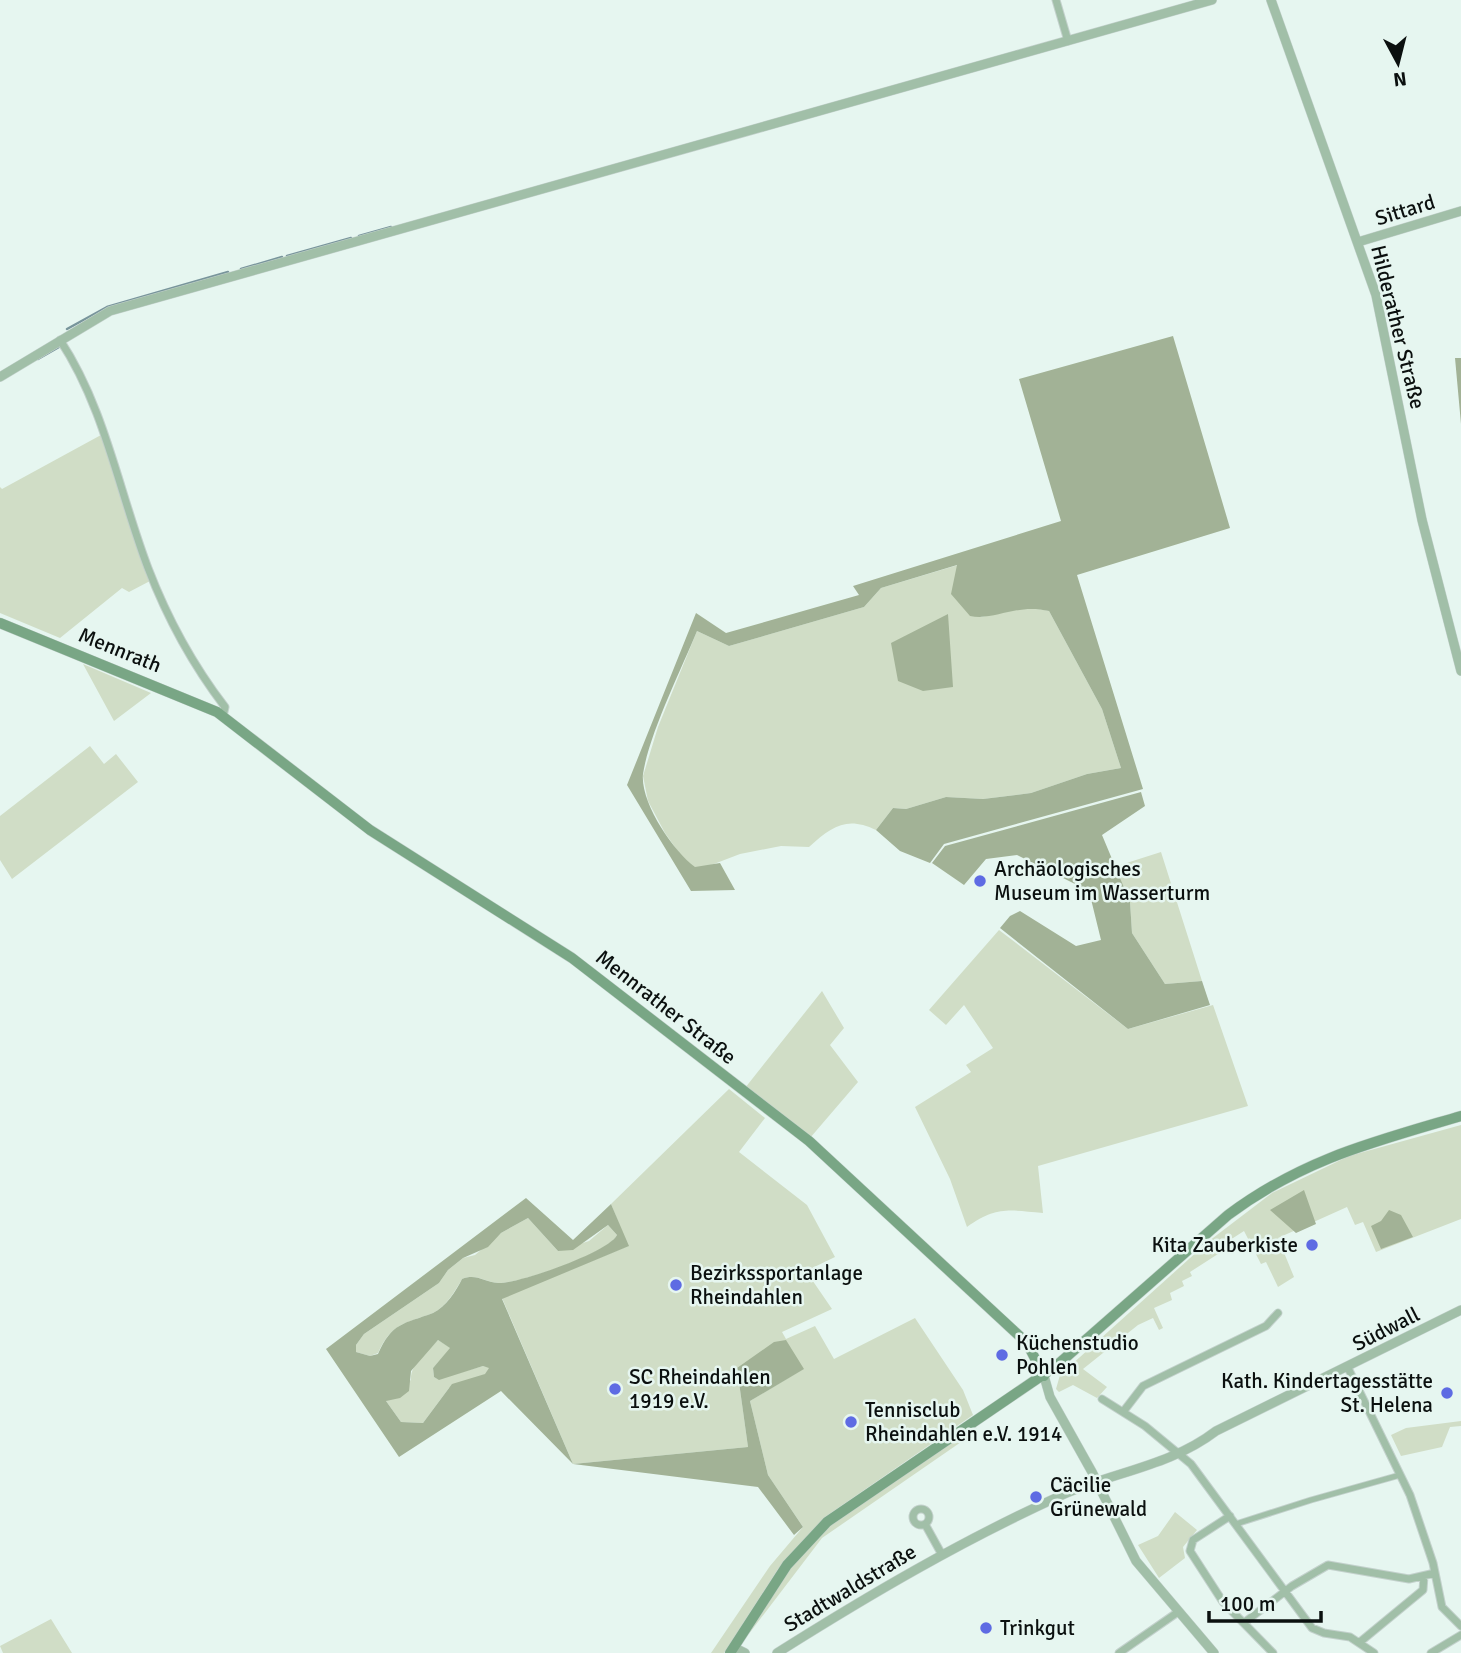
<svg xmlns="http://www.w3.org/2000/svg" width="1461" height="1653" viewBox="0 0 1461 1653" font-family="Signika,sans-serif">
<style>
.green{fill:#d0ddc6}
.forest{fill:#a2b296;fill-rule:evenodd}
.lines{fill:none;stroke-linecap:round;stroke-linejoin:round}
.stream{stroke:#78959b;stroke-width:2.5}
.pedestrian-casing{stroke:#c3d1cc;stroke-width:7}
.minor-casing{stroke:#c3d1cc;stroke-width:9}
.tertiary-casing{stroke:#c3d1cc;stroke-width:10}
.secondary-casing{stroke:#c3d1cc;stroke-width:11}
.pedestrian{stroke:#a1bfa8;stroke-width:5}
.minor{stroke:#a1bfa8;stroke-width:7}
.tertiary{stroke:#a1bfa8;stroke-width:9}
.secondary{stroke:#79a685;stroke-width:10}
.poi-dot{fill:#5e6be3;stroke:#e6f6f0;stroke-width:2.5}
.labels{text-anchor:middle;stroke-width:5;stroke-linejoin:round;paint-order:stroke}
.street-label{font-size:21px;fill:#0b100f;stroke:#e6f6f0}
.poi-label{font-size:21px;fill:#0b100f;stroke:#e6f6f0;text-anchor:start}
</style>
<rect width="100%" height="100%" fill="#e6f6f0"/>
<!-- green -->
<path class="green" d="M 101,435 L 150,581 L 129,592 L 122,588 L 60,638 L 0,613 L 0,487 L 2,489 Z
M 958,565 L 981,617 L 1029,607 L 1049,611 L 1102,709 L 1121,768 L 1087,774 L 1031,793 L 983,799 L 946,797 L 906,809 L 893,808 L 876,830 C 847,816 832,826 809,847 L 781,846 L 740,854 L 706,867 L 694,867 L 682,857 L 665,833 L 648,801 L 643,776 L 658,727 L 697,631 L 729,646 L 864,607 L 881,588 Z
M 83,664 L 151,693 L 114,721 Z
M 90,746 L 104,764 L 116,754 L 138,782 L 12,879 L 0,860 L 0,816 Z
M 1161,852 L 1202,981 L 1165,984 L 1132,933 L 1130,902 L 1114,867 Z
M 999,930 L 1128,1029 L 1213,1005 L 1248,1106 L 1038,1166 L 1043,1213 C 1008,1210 997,1206 967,1227 L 950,1179 L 915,1107 L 971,1072 L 966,1065 L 993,1048 L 964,1005 L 946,1025 L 929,1010 Z
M 822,991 L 844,1028 L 830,1045 L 858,1082 L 810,1138 L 745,1088 Z
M 729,1089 L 765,1118 L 739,1152 L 807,1205 L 835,1257 L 806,1271 L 832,1309 L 782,1332 L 786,1339 L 815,1326 L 834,1359 L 915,1318 L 963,1390 L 973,1415 L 825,1517 L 778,1569 L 724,1653 L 711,1653 L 770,1566 L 803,1527 L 768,1475 L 750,1401 L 803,1369 L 737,1368 L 748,1447 L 573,1464 L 502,1298 L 628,1246 L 611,1204 Z
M 1461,1125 L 1461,1219 L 1376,1252 L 1363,1222 L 1355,1225 L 1347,1207 L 1278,1238 L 1294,1277 L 1278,1287 L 1266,1262 L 1261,1264 L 1244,1231 L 1216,1249 L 1218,1254 L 1190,1272 L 1192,1276 L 1182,1281 L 1184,1286 L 1170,1293 L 1172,1300 L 1154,1308 L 1163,1328 L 1159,1330 L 1153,1318 L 1138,1325 L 1083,1369 L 1107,1387 L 1097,1398 L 1073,1385 L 1059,1392 L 1056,1389 L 1060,1375 L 1209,1241 L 1272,1193 L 1349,1156 Z
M 528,1218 L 558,1251 L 589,1241 L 608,1225 L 617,1235 C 609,1253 519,1284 498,1283 C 485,1282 476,1273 462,1279 C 455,1291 446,1307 433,1313 C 405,1324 392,1322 378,1353 L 370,1356 L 356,1352 L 356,1345 L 364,1334 L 439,1283 L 448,1270 L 463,1258 L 475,1255 L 501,1233 Z
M 438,1340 L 451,1348 L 433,1368 L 434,1377 L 438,1379 L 483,1366 L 490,1367 L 486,1374 L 449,1388 L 423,1423 L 401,1422 L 386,1401 L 411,1380 C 410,1364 428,1351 438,1340 Z
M 1461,1421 L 1461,1426 L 1450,1427 L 1442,1447 L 1401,1456 L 1391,1435 L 1406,1428 Z
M 976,1427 L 977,1431 L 822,1538 L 748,1635 C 766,1604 785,1572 809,1546 C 854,1496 921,1463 976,1427 Z
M 1175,1512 L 1197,1530 L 1183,1547 L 1185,1558 L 1159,1578 L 1138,1545 L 1158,1536 Z
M 51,1619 L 72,1653 L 3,1653 L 0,1646 Z"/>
<!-- forest -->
<path class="forest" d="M 1173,336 L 1230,528 L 1077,575 L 1143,789 L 944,844 L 930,863 L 900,851 L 876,830 L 893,808 L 906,809 L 946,797 L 983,799 L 1031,793 L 1087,774 L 1121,768 L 1102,709 L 1049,611 C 1016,603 996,621 970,616 L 951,594 L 957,565 L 881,588 L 864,607 L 729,646 L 697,631 C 681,670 649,734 643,774 C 640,802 673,851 695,867 L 720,863 L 735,890 L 691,891 L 627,785 L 696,613 L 726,633 L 859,595 L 853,586 L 1061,521 L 1019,379 Z
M 1455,358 L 1461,358 L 1461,424 Z
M 948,614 L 953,687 L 923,691 L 898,681 L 891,643 Z
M 1141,792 L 1145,806 L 1102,835 L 1130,902 L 1132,933 L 1165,984 L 1202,981 L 1210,1005 L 1128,1029 L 1000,928 L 1010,916 L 1020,911 L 1076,946 L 1101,940 L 1089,891 L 1017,855 L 986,859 L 964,885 L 932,863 L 945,846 Z
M 1304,1190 L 1316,1224 L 1296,1233 L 1270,1210 Z
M 526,1198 L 573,1240 L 611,1204 L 629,1246 L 502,1299 L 573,1464 L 748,1447 L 737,1368 L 774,1342 L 786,1340 L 804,1369 L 750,1401 L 768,1475 L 803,1527 L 794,1535 L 758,1487 L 573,1464 L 501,1391 L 399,1457 L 326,1349 ZM 528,1218 L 558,1251 L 573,1250 L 608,1225 L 617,1235 C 609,1252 518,1284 498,1283 C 484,1282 476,1273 462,1279 C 456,1291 446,1307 433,1313 C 404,1324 392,1322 378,1354 L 370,1356 L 356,1352 L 356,1345 L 364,1334 L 439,1283 L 448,1270 L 463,1258 L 488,1247 L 501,1233 ZM 438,1340 L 450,1348 L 433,1368 L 434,1377 L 439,1380 L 483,1366 L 489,1368 L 485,1374 L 452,1384 L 423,1423 L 401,1422 L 386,1401 L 400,1398 L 409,1391 L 411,1371 Z
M 1389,1210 L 1401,1215 L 1413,1237 L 1381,1249 L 1371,1226 L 1381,1221 Z"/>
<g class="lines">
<!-- stream -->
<path class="stream" d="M 359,236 L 391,227
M 287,256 L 351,238
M 241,269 L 282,257
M 67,329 L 107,307 L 228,272
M 38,359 L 59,347"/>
<defs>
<path id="pedestrian" d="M 1311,1500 L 1400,1475
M 1236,1524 L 1311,1500"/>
<path id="minor" d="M 1056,0 L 1068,41
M 60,340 C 105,408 119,492 148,568 C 168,620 192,664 225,707 L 223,716
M 1348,1368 L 1410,1495 L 1433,1563 L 1442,1607 L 1461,1626
M 1102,1399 L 1145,1426 L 1191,1464 L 1312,1628 L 1324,1633 L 1350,1637 L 1374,1653
M 1123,1412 L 1143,1386 L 1266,1326 L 1278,1313
M913 1517a8 8 0 1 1 16 0a8 8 0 1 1-16 0Z
M 1230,1516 L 1193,1540 L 1190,1551 L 1223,1602 L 1273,1653
M 925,1524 L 941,1553
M 1245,1622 L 1292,1586 L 1328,1565 L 1409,1579 L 1435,1573
M 1360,1642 L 1423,1590 L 1424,1576
M 1119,1653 L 1178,1612
M 1431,1653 L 1461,1635"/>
<path id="tertiary" d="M 1271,0 L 1376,295 L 1422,520 L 1461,671
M 1358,242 L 1461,211
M 0,377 L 110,311 L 1212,0
M 1044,1376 L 1050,1397 L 1092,1472 L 1136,1561 L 1214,1653
M 735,1648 L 745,1653
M 777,1653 C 869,1595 961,1541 1060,1496 C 1112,1472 1169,1467 1216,1431 L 1461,1310"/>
<path id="secondary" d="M 0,623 L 217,712 L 370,830 L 572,958 L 809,1141 L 1027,1343 L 1044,1376
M 730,1653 L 787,1565 L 827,1522 L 1056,1366 L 1228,1215 C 1303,1159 1373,1142 1461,1116"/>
</defs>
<!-- pedestrian casing -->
<use href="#pedestrian" class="pedestrian-casing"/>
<!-- minor casing -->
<use href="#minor" class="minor-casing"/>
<!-- tertiary casing -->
<use href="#tertiary" class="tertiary-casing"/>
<!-- secondary casing -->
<use href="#secondary" class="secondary-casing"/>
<!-- pedestrian -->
<use href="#pedestrian" class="pedestrian"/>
<!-- minor -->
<use href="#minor" class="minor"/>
<!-- tertiary -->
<use href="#tertiary" class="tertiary"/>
<!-- secondary -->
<use href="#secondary" class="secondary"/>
</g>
<!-- markers -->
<g class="poi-dot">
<circle cx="980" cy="881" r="7"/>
<circle cx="1312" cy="1245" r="7"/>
<circle cx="676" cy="1285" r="7"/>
<circle cx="1002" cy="1355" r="7"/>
<circle cx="615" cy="1389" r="7"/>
<circle cx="1447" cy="1393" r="7"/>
<circle cx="851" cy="1422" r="7"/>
<circle cx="1036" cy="1497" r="7"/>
<circle cx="986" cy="1628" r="7"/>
</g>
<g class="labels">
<!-- street labels -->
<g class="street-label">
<text transform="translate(1405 210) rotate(-17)" y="7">Sittard</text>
<text transform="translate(1398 327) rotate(76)" y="7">Hilderather Straße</text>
<text transform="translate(120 650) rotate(22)" y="7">Mennrath</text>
<text transform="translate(666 1007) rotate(38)" y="7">Mennrather Straße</text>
<text transform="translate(1386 1329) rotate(-27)" y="7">Südwall</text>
<text transform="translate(850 1588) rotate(-31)" y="7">Stadtwaldstraße</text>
</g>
<!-- poi labels -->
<g class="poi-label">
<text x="994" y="876">Archäologisches<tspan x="994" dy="24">Museum im Wasserturm</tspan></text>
<text x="1298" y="1252" text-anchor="end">Kita Zauberkiste</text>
<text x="690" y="1280">Bezirkssportanlage<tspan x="690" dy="24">Rheindahlen</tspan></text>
<text x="1016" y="1350">Küchenstudio<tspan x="1016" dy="24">Pohlen</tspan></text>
<text x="629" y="1384">SC Rheindahlen<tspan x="629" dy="24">1919 e.V.</tspan></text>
<text x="1433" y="1388" text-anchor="end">Kath. Kindertagesstätte<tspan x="1433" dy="24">St. Helena</tspan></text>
<text x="865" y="1417">Tennisclub<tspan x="865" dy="24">Rheindahlen e.V. 1914</tspan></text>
<text x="1050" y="1492">Cäcilie<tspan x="1050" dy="24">Grünewald</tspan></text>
<text x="1000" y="1635">Trinkgut</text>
</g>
</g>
<!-- north arrow -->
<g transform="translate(1398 63) rotate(173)" stroke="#e6f6f0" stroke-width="5" paint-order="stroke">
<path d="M0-5L12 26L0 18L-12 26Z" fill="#0b100f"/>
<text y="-10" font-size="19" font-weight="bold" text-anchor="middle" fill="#0b100f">N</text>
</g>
<!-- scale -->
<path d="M1209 1611v10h112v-10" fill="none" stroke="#0b100f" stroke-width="3.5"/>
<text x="1220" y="1611" font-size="21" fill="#0b100f" stroke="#e6f6f0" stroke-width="5" paint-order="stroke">100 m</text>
</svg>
